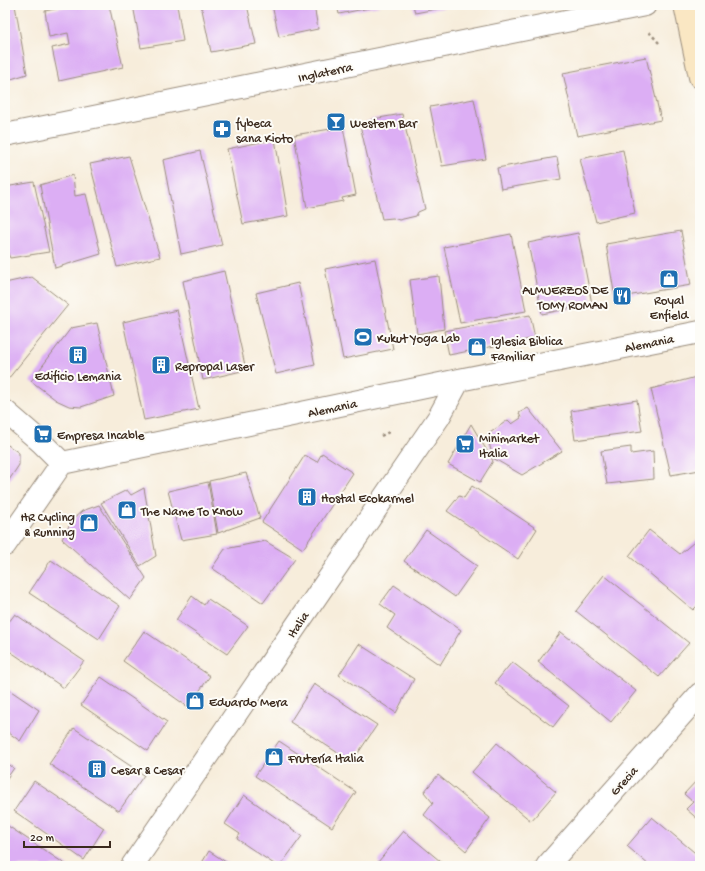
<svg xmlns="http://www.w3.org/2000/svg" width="705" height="871" viewBox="0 0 705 871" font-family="'Gochi Hand',sans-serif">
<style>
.building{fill:#dcaef4}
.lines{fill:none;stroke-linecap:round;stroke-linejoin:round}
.street-casing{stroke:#998c7c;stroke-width:24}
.secondary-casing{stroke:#998c7c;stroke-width:24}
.path{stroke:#998c7c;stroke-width:2.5;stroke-dasharray:3 3;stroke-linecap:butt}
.street{stroke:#fff;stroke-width:22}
.secondary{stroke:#fae7c3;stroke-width:22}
.labels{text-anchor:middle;stroke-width:4;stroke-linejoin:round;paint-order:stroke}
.street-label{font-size:13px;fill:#3b2a1e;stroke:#fdfcf7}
.poi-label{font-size:13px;fill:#3b2a1e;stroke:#fdfcf7;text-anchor:start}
</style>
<rect width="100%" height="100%" fill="#fdfcf7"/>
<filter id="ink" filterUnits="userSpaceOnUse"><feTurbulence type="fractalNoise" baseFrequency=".025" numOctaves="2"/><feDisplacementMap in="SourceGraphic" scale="8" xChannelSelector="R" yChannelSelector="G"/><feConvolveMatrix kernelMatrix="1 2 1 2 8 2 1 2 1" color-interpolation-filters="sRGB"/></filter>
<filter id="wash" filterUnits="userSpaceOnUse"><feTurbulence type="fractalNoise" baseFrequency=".012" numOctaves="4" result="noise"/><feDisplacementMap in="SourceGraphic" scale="16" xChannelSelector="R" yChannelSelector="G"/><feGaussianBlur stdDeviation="0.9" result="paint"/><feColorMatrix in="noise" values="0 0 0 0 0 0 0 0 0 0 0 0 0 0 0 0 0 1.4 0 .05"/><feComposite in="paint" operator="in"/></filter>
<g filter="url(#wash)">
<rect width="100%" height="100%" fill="#f7eddb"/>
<g id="blocks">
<!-- building -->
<path class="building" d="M 5,5 L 15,5 L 27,74 L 5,81 Z
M 74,5 L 96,5 L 96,7 L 109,5 L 123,67 L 59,81 L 52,48 L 70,44 L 68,33 L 49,37 L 45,11 Z
M 133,5 L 177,5 L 183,41 L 141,48 Z
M 201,5 L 247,5 L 256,44 L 211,52 Z
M 272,5 L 314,5 L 318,29 L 279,37 Z
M 337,5 L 379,5 L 379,6 L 339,14 Z
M 413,5 L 452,5 L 452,6 L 415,13 Z
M 646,57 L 661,120 L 577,136 L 563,73 Z
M 474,99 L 486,159 L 442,166 L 430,107 Z
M 402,114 L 425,209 L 418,212 L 416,216 L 399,220 L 393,218 L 382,219 L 360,125 L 373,119 Z
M 343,127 L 356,195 L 342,198 L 343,201 L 307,208 L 294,135 Z
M 275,139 L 288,216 L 243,224 L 227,149 Z
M 623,150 L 635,213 L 596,222 L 580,159 Z
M 200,151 L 222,245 L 181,254 L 163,160 Z
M 129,156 L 160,257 L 117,267 L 90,164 Z
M 557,157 L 561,179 L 501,189 L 497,168 Z
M 73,175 L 75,196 L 86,194 L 101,254 L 55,268 L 40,185 Z
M 34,182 L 49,252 L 10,258 L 5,247 L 5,187 Z
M 681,231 L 691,285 L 615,298 L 606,244 Z
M 578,233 L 592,304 L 542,314 L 528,243 Z
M 511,234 L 526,311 L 460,323 L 444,247 Z
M 375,259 L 393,349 L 343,359 L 325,269 Z
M 224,271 L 246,370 L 203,380 L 183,281 Z
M 439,276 L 444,329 L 417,334 L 410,280 Z
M 32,277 L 68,305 L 8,379 L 5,377 L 5,283 Z
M 298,283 L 315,365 L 276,374 L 256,293 Z
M 177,310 L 199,409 L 144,420 L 123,322 Z
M 530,315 L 535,338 L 449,355 L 444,331 Z
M 97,323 L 114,396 L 81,407 L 69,406 L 56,400 L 31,381 L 71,328 Z
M 700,376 L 700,470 L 671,475 L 651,389 Z
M 637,400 L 642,431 L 575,440 L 571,411 Z
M 528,408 L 562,451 L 522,475 L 493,458 L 487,435 L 508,420 L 512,424 L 521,418 L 519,413 Z
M 471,424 L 493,461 L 480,482 L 448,464 Z
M 5,443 L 19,453 L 19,465 L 5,486 Z
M 631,447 L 631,454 L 653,451 L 654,479 L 607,484 L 601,451 Z
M 322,453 L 353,473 L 303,549 L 262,522 L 305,455 L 317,462 Z
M 246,473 L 260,518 L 218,533 L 209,481 Z
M 208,482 L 217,534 L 181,540 L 168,491 Z
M 472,486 L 537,529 L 518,559 L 447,511 L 459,496 L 464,498 Z
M 144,488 L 156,556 L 140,566 L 101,503 L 127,490 L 131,495 Z
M 99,505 L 146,578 L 130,600 L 62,539 L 73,519 L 82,511 Z
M 426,530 L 477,566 L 455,597 L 404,561 Z
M 649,530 L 680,554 L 700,537 L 700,603 L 693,610 L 629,556 Z
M 265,541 L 295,559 L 263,603 L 212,568 L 225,549 Z
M 51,560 L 120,606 L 99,639 L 29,593 Z
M 604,575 L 689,643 L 659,677 L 576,611 Z
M 394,585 L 461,630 L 440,665 L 387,628 L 395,615 L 380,604 Z
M 192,596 L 204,605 L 208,599 L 248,626 L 227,654 L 176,620 Z
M 15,614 L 84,661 L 64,688 L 5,648 L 5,636 L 8,632 L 5,629 L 5,627 Z
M 144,631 L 210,676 L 188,707 L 123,661 Z
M 561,632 L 636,691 L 611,722 L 538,662 Z
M 359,644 L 414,679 L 396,713 L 339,675 Z
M 512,662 L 569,706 L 553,727 L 495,683 Z
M 101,677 L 167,722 L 148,751 L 81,705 Z
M 314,684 L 377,725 L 352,762 L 290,722 Z
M 5,687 L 39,710 L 20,741 L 5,730 Z
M 74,728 L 144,775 L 119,811 L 49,764 Z
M 279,741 L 356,792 L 332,827 L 255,776 Z
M 497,743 L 556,792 L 531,821 L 472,772 Z
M 5,762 L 14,768 L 5,781 Z
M 438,775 L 490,818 L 466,851 L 424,815 L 433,803 L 424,792 Z
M 698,779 L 700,781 L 700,821 L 686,809 L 693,802 L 684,794 Z
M 34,781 L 104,828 L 84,860 L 14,811 Z
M 244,795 L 302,836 L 280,866 L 277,866 L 237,839 L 240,834 L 225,824 Z
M 652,817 L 700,857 L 693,866 L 650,866 L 627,846 Z
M 5,824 L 68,866 L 5,866 Z
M 404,831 L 446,866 L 382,866 L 378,862 Z
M 209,851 L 232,866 L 200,866 Z"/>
</g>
</g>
<g filter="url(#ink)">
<use href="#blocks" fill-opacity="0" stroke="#998c7c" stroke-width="1"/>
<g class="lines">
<defs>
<path id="street" d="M 5,135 L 645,5
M 5,411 L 42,443 L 62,463
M 5,545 L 62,463 L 459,380 L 700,332
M 132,866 L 439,417 L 459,380
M 547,866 L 700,694"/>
<path id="secondary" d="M 685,5 L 700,77"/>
</defs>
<!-- street casing -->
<use href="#street" class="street-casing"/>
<!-- secondary casing -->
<use href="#secondary" class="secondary-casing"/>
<!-- path -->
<path class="path" d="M 649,32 L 659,43
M 381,436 L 389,432"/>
<!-- street -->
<use href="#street" class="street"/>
<!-- secondary -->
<use href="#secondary" class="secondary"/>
</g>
</g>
<!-- icons -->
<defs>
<symbol id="bar-square" viewBox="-11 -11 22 22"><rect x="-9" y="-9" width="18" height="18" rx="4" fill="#1f6fb2" stroke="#fdfcf7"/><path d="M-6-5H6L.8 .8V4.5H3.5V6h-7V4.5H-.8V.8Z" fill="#fff"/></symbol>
<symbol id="pharmacy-square" viewBox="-11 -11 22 22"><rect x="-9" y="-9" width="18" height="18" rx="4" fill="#1f6fb2" stroke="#fdfcf7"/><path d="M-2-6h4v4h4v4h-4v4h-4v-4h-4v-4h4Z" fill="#fff"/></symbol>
<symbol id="shop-square" viewBox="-11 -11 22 22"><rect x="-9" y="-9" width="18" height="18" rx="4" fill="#1f6fb2" stroke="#fdfcf7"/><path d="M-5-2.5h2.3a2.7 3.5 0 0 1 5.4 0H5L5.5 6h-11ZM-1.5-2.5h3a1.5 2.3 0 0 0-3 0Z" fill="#fff"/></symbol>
<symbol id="restaurant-square" viewBox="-11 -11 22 22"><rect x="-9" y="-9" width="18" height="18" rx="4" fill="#1f6fb2" stroke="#fdfcf7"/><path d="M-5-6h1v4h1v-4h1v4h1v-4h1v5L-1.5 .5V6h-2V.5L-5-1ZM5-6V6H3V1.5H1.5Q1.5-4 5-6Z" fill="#fff"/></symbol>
<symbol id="stadium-square" viewBox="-11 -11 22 22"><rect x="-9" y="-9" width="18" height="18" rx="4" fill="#1f6fb2" stroke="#fdfcf7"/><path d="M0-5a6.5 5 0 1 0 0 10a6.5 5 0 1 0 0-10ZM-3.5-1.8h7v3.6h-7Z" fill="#fff"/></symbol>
<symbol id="building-square" viewBox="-11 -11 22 22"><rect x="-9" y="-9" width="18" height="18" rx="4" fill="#1f6fb2" stroke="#fdfcf7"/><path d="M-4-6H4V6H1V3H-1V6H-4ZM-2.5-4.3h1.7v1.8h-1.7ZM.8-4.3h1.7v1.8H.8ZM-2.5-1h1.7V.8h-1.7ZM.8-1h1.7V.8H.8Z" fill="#fff"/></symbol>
<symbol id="supermarket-square" viewBox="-11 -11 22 22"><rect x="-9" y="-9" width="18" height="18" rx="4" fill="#1f6fb2" stroke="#fdfcf7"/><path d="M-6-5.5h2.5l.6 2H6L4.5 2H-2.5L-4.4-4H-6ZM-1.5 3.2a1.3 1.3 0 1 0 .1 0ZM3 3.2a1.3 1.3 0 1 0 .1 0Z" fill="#fff"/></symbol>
</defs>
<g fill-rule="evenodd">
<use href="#bar-square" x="325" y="111" width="22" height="22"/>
<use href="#pharmacy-square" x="211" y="118" width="22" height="22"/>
<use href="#shop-square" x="658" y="268" width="22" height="22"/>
<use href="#restaurant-square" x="611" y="285" width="22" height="22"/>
<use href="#stadium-square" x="352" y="326" width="22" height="22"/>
<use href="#shop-square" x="466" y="336" width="22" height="22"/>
<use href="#building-square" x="67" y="344" width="22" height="22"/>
<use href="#building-square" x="150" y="354" width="22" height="22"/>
<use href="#supermarket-square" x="32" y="423" width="22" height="22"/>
<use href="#supermarket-square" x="454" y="433" width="22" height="22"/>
<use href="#building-square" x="296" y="486" width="22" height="22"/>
<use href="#shop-square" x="116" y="499" width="22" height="22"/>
<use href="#shop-square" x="78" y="512" width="22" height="22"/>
<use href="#shop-square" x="184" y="690" width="22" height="22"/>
<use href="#shop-square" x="263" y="746" width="22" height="22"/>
<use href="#building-square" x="86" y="758" width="22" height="22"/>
</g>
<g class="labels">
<!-- street labels -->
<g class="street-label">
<text transform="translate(325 71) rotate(-12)" y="5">Inglaterra</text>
<text transform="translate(649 342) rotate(-11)" y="5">Alemania</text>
<text transform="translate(332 407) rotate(-12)" y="5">Alemania</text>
<text transform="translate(297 624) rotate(-56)" y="5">Italia</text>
<text transform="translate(623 780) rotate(-48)" y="5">Grecia</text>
</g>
<!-- poi labels -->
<g class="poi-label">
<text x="236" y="127">fybeca<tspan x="236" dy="15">sana Kioto</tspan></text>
<text x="350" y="127">Western Bar</text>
<text x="608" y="294" text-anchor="end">ALMUERZOS DE<tspan x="608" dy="15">TOMY ROMAN</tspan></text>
<text x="669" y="304" text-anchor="middle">Royal<tspan x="669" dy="15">Enfield</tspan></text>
<text x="377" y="342">Kukut Yoga Lab</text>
<text x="491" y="345">Iglesia Biblica<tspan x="491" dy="15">Familiar</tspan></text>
<text x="175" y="370">Repropal Laser</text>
<text x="78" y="380" text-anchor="middle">Edificio Lemania</text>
<text x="57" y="439">Empresa Incable</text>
<text x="479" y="442">Minimarket<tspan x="479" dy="15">Italia</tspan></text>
<text x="321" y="502">Hostal Ecokarmel</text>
<text x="141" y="515">The Name To Know</text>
<text x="75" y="521" text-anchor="end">HR Cycling<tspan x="75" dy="15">&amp; Running</tspan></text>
<text x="209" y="706">Eduardo Mera</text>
<text x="288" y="762">Frutería Italia</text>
<text x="111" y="774">Cesar &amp; Cesar</text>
</g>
</g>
<!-- margin -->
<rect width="705" height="871" fill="none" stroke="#fdfcf7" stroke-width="20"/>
<!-- scale -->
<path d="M24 841v6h86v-6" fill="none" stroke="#3b2a1e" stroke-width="2"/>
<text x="30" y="841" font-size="12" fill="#3b2a1e" stroke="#fdfcf7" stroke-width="3" paint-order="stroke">20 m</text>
</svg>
